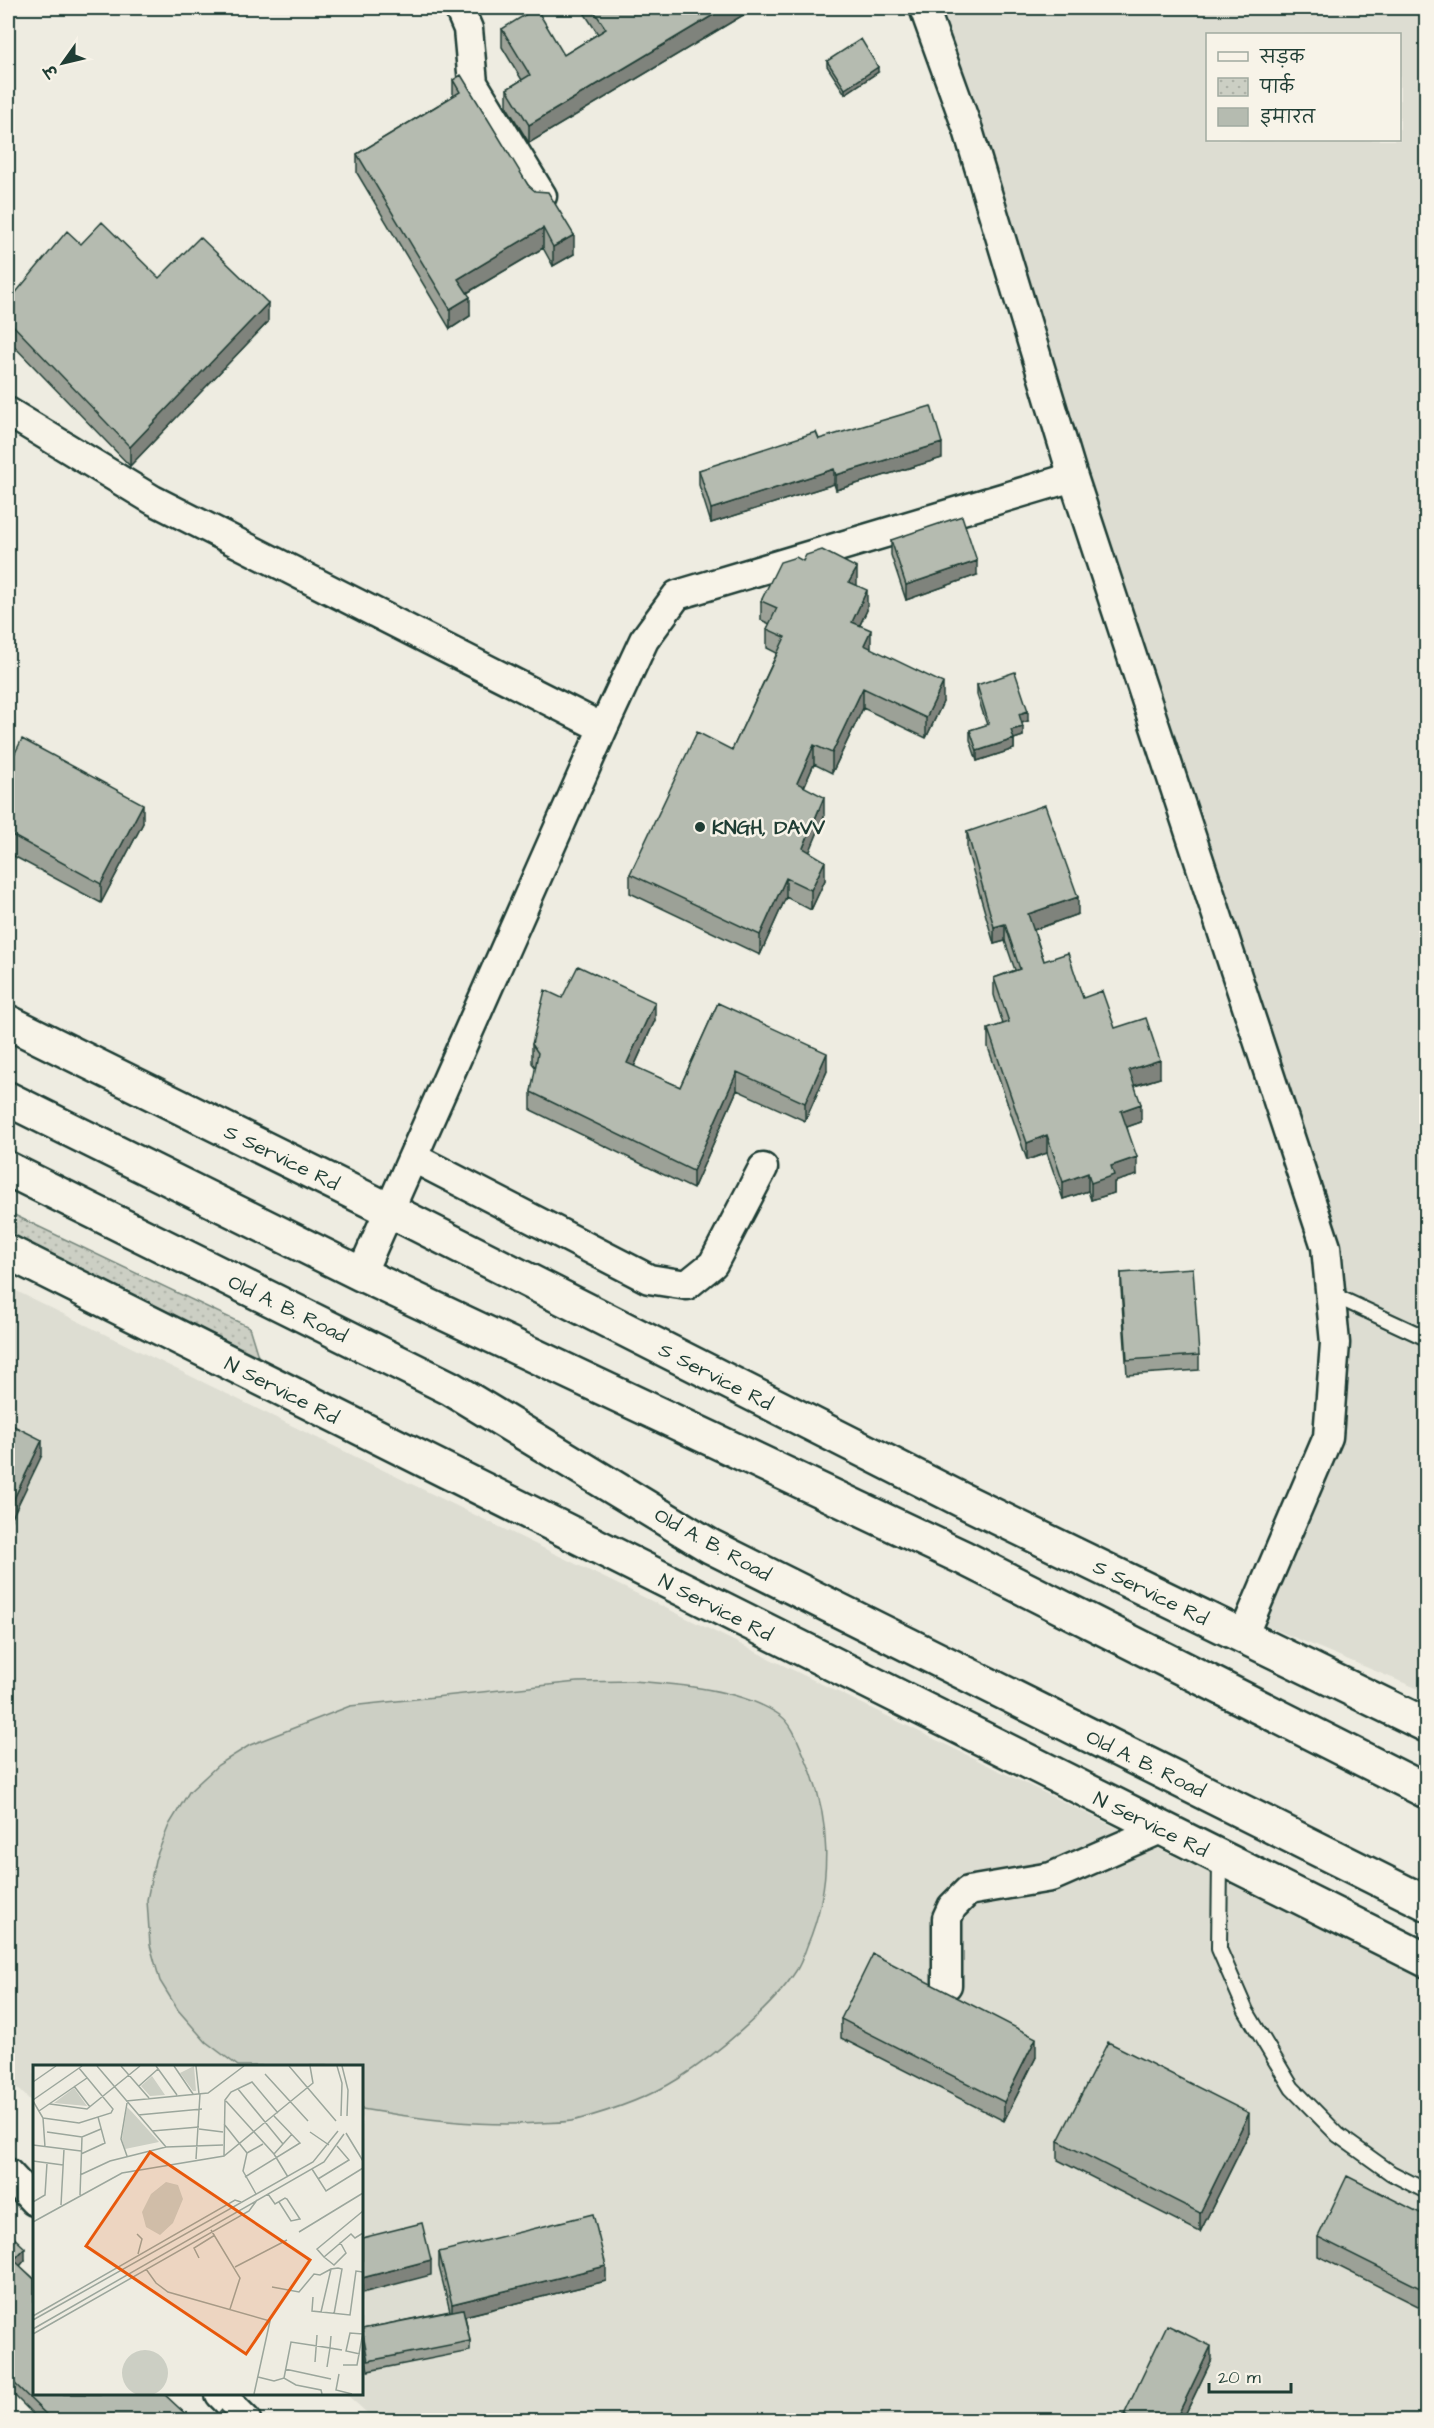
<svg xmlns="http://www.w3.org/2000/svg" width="1434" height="2428" viewBox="0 0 1434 2428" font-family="'Architects Daughter','Playpen Sans Deva',sans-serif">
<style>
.built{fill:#ddddd2;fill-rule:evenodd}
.park{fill:url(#park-dots);stroke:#76867c;stroke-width:1.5}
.pitch{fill:#cccfc4;stroke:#76867c;stroke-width:1.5}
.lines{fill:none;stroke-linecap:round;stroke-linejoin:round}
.service-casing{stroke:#1f3d34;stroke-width:18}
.minor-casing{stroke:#1f3d34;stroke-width:33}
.tertiary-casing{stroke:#1f3d34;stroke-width:38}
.secondary-casing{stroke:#1f3d34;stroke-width:38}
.service{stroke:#f7f3e8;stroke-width:14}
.minor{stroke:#f7f3e8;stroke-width:28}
.tertiary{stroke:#f7f3e8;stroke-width:33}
.secondary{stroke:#f7f3e8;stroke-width:33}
.wall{fill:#9ca197;stroke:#1f3d34;stroke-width:1.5}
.shaded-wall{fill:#7f837b;stroke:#1f3d34;stroke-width:1.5}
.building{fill:#b5bbb0;stroke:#1f3d34;stroke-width:1.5}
.poi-dot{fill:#1f3d34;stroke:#f7f3e8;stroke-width:2}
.labels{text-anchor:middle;stroke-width:5;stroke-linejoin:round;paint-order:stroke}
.poi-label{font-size:20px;font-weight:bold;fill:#1f3d34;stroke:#f7f3e8;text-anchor:start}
.street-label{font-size:20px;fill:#1f3d34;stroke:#f7f3e8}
.inset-road{fill:none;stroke:#9ba69c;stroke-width:1.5}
.view{fill:#e8590c;fill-opacity:0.15;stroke:#e8590c;stroke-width:3}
.inset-edge{fill:none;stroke:#1f3d34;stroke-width:3}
</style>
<defs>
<pattern id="park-dots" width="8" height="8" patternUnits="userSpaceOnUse" patternTransform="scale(1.5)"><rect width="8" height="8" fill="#cccfc4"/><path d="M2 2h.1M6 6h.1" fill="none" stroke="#afb3a9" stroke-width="1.8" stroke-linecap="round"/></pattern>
</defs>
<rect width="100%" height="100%" fill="#eeece1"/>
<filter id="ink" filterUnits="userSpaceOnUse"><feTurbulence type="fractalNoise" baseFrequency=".0167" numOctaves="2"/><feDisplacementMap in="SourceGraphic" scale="12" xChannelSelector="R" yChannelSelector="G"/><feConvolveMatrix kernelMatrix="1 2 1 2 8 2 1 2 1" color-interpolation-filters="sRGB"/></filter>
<g filter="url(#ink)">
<!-- built -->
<path class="built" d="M 924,8 L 1426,8 L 1426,1692 L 1250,1619 L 1328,1437 L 1331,1294 ZM 1208,34 L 1400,34 L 1400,140 L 1208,140 Z
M 8,1287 L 1426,1979 L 1426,2420 L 375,2420 L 346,2394 L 362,2394 L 362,2066 L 34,2066 L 34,2104 L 8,2079 Z"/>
<!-- park -->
<path class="park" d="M 8,1212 L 249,1327 L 266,1382 L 8,1252 Z"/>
<!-- pitch -->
<path class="pitch" d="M 631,1681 C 676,1684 743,1689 781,1716 C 793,1725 798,1742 804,1755 C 832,1817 833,1884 807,1946 C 804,1954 801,1964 796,1971 C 773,2007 714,2056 678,2079 C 648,2098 610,2111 576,2120 C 564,2123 551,2122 539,2123 C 479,2127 421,2119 362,2109 L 362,2066 L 238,2066 L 206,2042 L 178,2010 L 160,1981 L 150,1945 L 147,1900 L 155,1860 L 169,1825 L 189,1792 L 218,1765 L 250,1745 L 350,1706 L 577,1682 Z"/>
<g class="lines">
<defs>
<path id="service" d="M 1331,1294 L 1426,1338
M 1220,1859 L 1219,1949 L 1246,2011 L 1292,2088 L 1338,2135 L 1391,2173 L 1426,2191"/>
<path id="minor" d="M 459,8 L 468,29 L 473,83 L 542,196
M 924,8 L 968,130 L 1073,477 L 1326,1247 L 1335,1343 L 1328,1437 L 1243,1636
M 8,412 L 153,500 L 603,728
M 414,1158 L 649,1279 L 687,1285 L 713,1264 L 763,1168
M 361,1274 L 603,728 L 644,640 L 677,595 L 1073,477
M 947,1985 L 947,1918 L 952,1907 L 968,1891 L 1051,1877 L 1161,1829
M 8,2173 L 34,2201
M 220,2394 L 246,2420"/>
<path id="tertiary" d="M 8,1022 L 391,1211 L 962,1500 L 1426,1725
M 8,1252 L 1426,1960"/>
<path id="secondary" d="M 8,1099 L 361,1274 L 964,1558 L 1426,1791
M 8,1169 L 450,1388 L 710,1546 L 1426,1903"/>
</defs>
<!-- service casing -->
<use href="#service" class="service-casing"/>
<!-- minor casing -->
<use href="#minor" class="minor-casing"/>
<!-- tertiary casing -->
<use href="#tertiary" class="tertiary-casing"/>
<!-- secondary casing -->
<use href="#secondary" class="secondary-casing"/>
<!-- service -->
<use href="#service" class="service"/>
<!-- minor -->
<use href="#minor" class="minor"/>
<!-- tertiary -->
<use href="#tertiary" class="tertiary"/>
<!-- secondary -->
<use href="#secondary" class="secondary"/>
</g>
<!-- wall -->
<path class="wall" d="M 581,8 L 755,8 L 529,143 L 507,107 L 507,89 L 522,80 L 502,47 L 502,29 L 564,55 L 598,34 Z
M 827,61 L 878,72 L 845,94 L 827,66 Z
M 453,80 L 528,185 L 574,254 L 553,266 L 543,248 L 467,293 L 470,316 L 450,329 L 357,173 L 357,154 L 453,96 Z
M 81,244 L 159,278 L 268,322 L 130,466 L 8,340 L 8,302 Z
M 819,439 L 942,458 L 836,490 L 834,484 L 711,523 L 699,485 L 699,470 Z
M 891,540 L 977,575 L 906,600 L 891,555 Z
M 857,586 L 867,610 L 860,625 L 871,649 L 943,702 L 926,738 L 863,708 L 832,773 L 814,764 L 804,787 L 824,817 L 809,852 L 825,880 L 811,910 L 786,897 L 760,955 L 630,893 L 630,874 L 732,750 L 777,653 L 767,648 L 767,629 L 770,624 L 761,620 L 761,601 Z
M 977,685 L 1028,721 L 1021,723 L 1023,736 L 1014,739 L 1014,749 L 977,761 L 970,740 L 970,730 L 987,725 L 977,695 Z
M 8,767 L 143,823 L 101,903 L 8,853 Z
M 967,832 L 1078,914 L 1034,930 L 1044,961 L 1115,1028 L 1160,1078 L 1135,1086 L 1141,1122 L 1127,1127 L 1137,1175 L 1114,1182 L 1114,1193 L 1091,1200 L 1088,1191 L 1063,1199 L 1047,1153 L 1027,1160 L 988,1047 L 988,1029 L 1003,1024 L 994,995 L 994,978 L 1015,970 L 1005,941 L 994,944 L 967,850 Z
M 562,998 L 655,1020 L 634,1067 L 680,1087 L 718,1003 L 827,1071 L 805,1121 L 737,1090 L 693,1189 L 531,1110 L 531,1092 L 536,1068 L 532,1063 L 532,1044 Z
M 1121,1273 L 1199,1355 L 1199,1370 L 1127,1375 L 1121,1288 Z
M 841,2019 L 1036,2057 L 1004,2121 L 841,2038 Z
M 1249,2133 L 1200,2232 L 1058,2160 L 1058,2141 Z
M 1426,2216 L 1426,2310 L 1318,2256 L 1318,2237 Z
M 8,2232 L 25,2260 L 20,2266 L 193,2421 L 40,2421 L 8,2389 Z
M 439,2252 L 606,2281 L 465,2316 L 470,2341 L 470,2351 L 368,2371 L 362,2339 L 362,2329 L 450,2311 L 439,2267 Z
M 1211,2361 L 1182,2421 L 1124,2421 L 1124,2415 Z"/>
<!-- shaded-wall -->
<path class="shaded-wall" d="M 725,8 L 755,8 L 529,143 L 529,125 Z
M 878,67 L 878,72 L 845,94 L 845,89 Z
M 543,228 L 543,248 L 458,298 L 458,279 Z
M 574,235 L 574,254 L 553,266 L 553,247 Z
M 470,297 L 470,316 L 450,329 L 450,309 Z
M 268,303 L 268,322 L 130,466 L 130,447 Z
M 942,443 L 942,458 L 836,490 L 836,475 Z
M 834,469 L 834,484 L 711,523 L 711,509 Z
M 977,561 L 977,575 L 906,600 L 906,585 Z
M 857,568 L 857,587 L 849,582 Z
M 867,590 L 867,610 L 852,641 L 852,622 Z
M 871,630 L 871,650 L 864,645 Z
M 943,683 L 943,702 L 926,738 L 926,718 Z
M 863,688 L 863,708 L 832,773 L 832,753 Z
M 1028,711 L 1028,721 L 1019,724 L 1019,714 Z
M 1023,727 L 1023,736 L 1011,740 L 1011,730 Z
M 1014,739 L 1014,749 L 977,761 L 977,751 Z
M 814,745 L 814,764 L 797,803 L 797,783 Z
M 824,797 L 824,817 L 803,868 L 803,848 Z
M 143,804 L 143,823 L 101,903 L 101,884 Z
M 825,861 L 825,880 L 811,910 L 811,890 Z
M 786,878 L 786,897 L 760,955 L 760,935 Z
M 1078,897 L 1078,914 L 1028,932 L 1028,914 Z
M 1005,924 L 1005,941 L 994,944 L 994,927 Z
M 655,1002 L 655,1020 L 627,1082 L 627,1063 Z
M 827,1053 L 827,1071 L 805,1121 L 805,1103 Z
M 1160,1060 L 1160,1078 L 1129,1087 L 1129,1070 Z
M 737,1072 L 737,1090 L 693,1189 L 693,1171 Z
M 1141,1104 L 1141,1122 L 1121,1129 L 1121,1111 Z
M 1047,1135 L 1047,1153 L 1027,1160 L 1027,1143 Z
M 1137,1157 L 1137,1175 L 1114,1182 L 1114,1193 L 1091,1200 L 1091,1183 L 1111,1166 Z
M 1088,1173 L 1088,1191 L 1063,1199 L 1063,1182 Z
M 42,1440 L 42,1455 L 8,1526 L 8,1511 Z
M 1036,2038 L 1036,2057 L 1004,2121 L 1004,2102 Z
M 1249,2113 L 1249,2133 L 1200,2232 L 1200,2213 Z
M 25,2248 L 25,2260 L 14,2273 L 14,2260 Z
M 431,2260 L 431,2275 L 362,2293 L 362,2278 Z
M 606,2266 L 606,2281 L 452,2319 L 452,2304 Z
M 1211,2346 L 1211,2361 L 1182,2421 L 1175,2421 Z"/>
<!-- building -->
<path class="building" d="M 536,8 L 564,55 L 606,29 L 592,8 L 725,8 L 529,125 L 507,89 L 530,75 L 502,29 Z
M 861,39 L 878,67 L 845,89 L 827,61 Z
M 461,75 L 528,185 L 535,191 L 548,192 L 574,235 L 553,247 L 543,228 L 458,279 L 470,297 L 450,309 L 357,154 L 460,92 L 453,80 Z
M 102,222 L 159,278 L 200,237 L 268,303 L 130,447 L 8,320 L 8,302 L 67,231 L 81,244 Z
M 931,406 L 942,443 L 836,475 L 834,469 L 711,509 L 699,470 L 816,432 L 819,439 Z
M 962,516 L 977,561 L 906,585 L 891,540 Z
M 822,550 L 857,568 L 849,582 L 867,590 L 852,622 L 871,630 L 864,645 L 943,683 L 926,718 L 863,688 L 832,753 L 814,745 L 797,783 L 824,797 L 803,848 L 825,861 L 811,890 L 786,878 L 760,935 L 630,874 L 697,732 L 732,750 L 785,637 L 767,629 L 777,608 L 761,601 L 780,562 L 796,557 L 803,561 L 806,555 Z
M 1015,672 L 1028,711 L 1019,714 L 1023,727 L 1011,730 L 1014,739 L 977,751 L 970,730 L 989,724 L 977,685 Z
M 22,739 L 143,804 L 101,884 L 8,833 L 8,767 Z
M 1045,805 L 1078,897 L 1028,914 L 1044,961 L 1068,953 L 1083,998 L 1102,991 L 1115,1028 L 1146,1018 L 1160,1060 L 1129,1070 L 1141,1104 L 1121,1111 L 1137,1157 L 1111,1166 L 1114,1175 L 1091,1183 L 1088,1173 L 1063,1182 L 1047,1135 L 1027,1143 L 988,1029 L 1009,1022 L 994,978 L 1020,969 L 1005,924 L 994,927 L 967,832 Z
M 578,966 L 655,1002 L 627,1063 L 680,1087 L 718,1003 L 827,1053 L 805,1103 L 737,1072 L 693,1171 L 531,1092 L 538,1053 L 532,1044 L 545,990 L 562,998 Z
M 1193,1268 L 1199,1355 L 1127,1360 L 1121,1273 Z
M 8,1423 L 42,1440 L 8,1511 Z
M 873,1954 L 1036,2038 L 1004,2102 L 841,2019 Z
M 1108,2042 L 1249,2113 L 1200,2213 L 1058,2141 Z
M 1347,2176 L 1426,2216 L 1426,2291 L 1318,2237 Z
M 593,2214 L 606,2266 L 452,2304 L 439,2252 Z
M 422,2223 L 431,2260 L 362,2278 L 362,2238 Z
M 8,2232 L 25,2248 L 14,2260 L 34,2279 L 34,2394 L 164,2394 L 193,2421 L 53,2421 L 8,2377 Z
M 463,2309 L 470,2341 L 368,2361 L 362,2329 Z
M 1167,2325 L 1211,2346 L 1175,2421 L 1136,2421 L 1124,2415 Z
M 221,2410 L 232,2421 L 211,2421 Z"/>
</g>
<!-- markers -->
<circle class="poi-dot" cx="700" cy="827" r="6"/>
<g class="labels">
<!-- poi labels -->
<g class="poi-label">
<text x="712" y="834">KNGH, DAVV</text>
</g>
<!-- street labels -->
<g class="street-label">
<text transform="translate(282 1157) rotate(26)" y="7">S Service Rd</text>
<text transform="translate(288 1308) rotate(26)" y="7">Old A. B. Road</text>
<text transform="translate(716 1376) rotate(27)" y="7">S Service Rd</text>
<text transform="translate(282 1390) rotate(27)" y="7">N Service Rd</text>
<text transform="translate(713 1544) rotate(29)" y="7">Old A. B. Road</text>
<text transform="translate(1151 1592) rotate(26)" y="7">S Service Rd</text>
<text transform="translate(716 1607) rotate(27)" y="7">N Service Rd</text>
<text transform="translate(1146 1763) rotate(26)" y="7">Old A. B. Road</text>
<text transform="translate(1151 1824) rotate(26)" y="7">N Service Rd</text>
</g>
</g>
<!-- overview -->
<g transform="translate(33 2065)">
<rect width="330" height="330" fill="#eeece1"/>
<path d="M 161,1 L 163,26 L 160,26 L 147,8 ZM 119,11 L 132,30 L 117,31 L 108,21 ZM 41,23 L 54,41 L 21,38 ZM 94,42 L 99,47 L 126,77 L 92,84 L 89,74 Z" fill="#cccfc4"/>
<path d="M 133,117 L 145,120 L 150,134 L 140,158 L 127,170 L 113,162 L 109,147 L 118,129 ZM89 308a23 23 0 1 1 46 0a23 23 0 1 1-46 0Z" fill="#cccfc4"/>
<path class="inset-road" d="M 64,1 L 133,82M 88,1 L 116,33M 123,1 L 144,30M 141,1 L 160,29M 163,1 L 166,29M 256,1 L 303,56M 304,1 L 309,18 L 308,51M 309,1 L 315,25 L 314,51M 232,9 L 275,56M 0,17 L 23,1M 41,21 L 57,42M 106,21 L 125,4M 205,24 L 250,79M 0,35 L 49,1M 0,36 L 10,53 L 12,82M 93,36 L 175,28 L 211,1M 193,36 L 241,89 L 255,112M 17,39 L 54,44 L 107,1M 6,46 L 54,13M 105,50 L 169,44M 10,53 L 46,58 L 78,48 L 80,44 L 46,3M 191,59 L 214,88 L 210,106 L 223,129M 166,64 L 190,67M 119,66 L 166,62M 14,67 L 49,72 L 68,64M 277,67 L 296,80M 313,68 L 330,96M 0,80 L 48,86M 214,88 L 230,79M 48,89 L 72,78 L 65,52M 241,89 L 259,69M 94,91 L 88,74 L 94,38M 191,91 L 192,35 L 198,27 L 219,17 L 245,48M 163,94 L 167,29M 0,96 L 30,100M 279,104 L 293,126 L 330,103M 47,110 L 77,96 L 133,82 L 190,80M 212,112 L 267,78 L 241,51M 285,114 L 316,95 L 304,81M 235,129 L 242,139 L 252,133 L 254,134 L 267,154 L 258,156 L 246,137M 47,130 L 49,72M 0,137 L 12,130 L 14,98M 28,140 L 31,84M 330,146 L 284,184 L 291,192 L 318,169 L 322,173 L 330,168M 0,157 L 89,108 L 191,91 L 280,18 L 277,1M 178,165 L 207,213 L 197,244M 266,167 L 330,128M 104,169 L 109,174 L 105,189M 291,192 L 301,200 L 313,188 L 307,177M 166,193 L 161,183 L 182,170M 202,202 L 254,175M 113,204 L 123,218 L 135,227 L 237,256 L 221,329M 239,222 L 266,227 L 281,209 L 287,210 L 298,204M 280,232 L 279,246 L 317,250 L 323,206 L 330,207M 288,247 L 298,204 L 305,203 L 309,204 L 301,249M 0,251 L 202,135 L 208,137M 0,255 L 280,97 L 305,66M 0,264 L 291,97 L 311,69M 0,269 L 216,146 L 224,135M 298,271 L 297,283 L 309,285M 327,289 L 313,286 L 317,268 L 330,269M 282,297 L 284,270M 310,300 L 324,300 L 330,267M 252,304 L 298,314M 306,309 L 303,325 L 319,329M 225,312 L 241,316 L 251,313 L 263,320 L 288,325 L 289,329M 251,313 L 258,277 L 297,283 L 294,302"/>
<path class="view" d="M 117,87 L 277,195 L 213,289 L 53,181 Z"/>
<rect width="330" height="330" class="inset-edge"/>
</g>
<!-- margin -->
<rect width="1434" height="2428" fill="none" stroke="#f7f3e8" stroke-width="30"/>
<rect x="15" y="15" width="1404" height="2398" fill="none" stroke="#1f3d34" stroke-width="2" filter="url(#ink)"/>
<!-- legend -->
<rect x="1206" y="33" width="195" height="108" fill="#f7f3e8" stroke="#a1aaa0" stroke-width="1.5"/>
<rect x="1218" y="52" width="30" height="9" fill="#f7f3e8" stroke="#a1aaa0" stroke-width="1.5"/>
<text x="1260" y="63" font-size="18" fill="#1f3d34">सड़क</text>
<rect x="1218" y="78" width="30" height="18" fill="url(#park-dots)" stroke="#a1aaa0" stroke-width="1.5"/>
<text x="1260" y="93" font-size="18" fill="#1f3d34">पार्क</text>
<rect x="1218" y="108" width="30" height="18" fill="#b5bbb0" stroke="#a1aaa0" stroke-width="1.5"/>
<text x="1260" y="123" font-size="18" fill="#1f3d34">इमारत</text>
<!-- north arrow -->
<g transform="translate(63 63) rotate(236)" stroke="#f7f3e8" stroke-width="4.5" paint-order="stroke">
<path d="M0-4.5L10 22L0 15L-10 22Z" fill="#1f3d34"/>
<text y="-9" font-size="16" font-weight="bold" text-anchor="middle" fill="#1f3d34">उ</text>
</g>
<!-- scale -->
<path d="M1209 2383v9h82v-9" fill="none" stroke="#1f3d34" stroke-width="3"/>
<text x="1218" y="2383" font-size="18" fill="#1f3d34" stroke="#f7f3e8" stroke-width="4.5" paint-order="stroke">20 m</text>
</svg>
